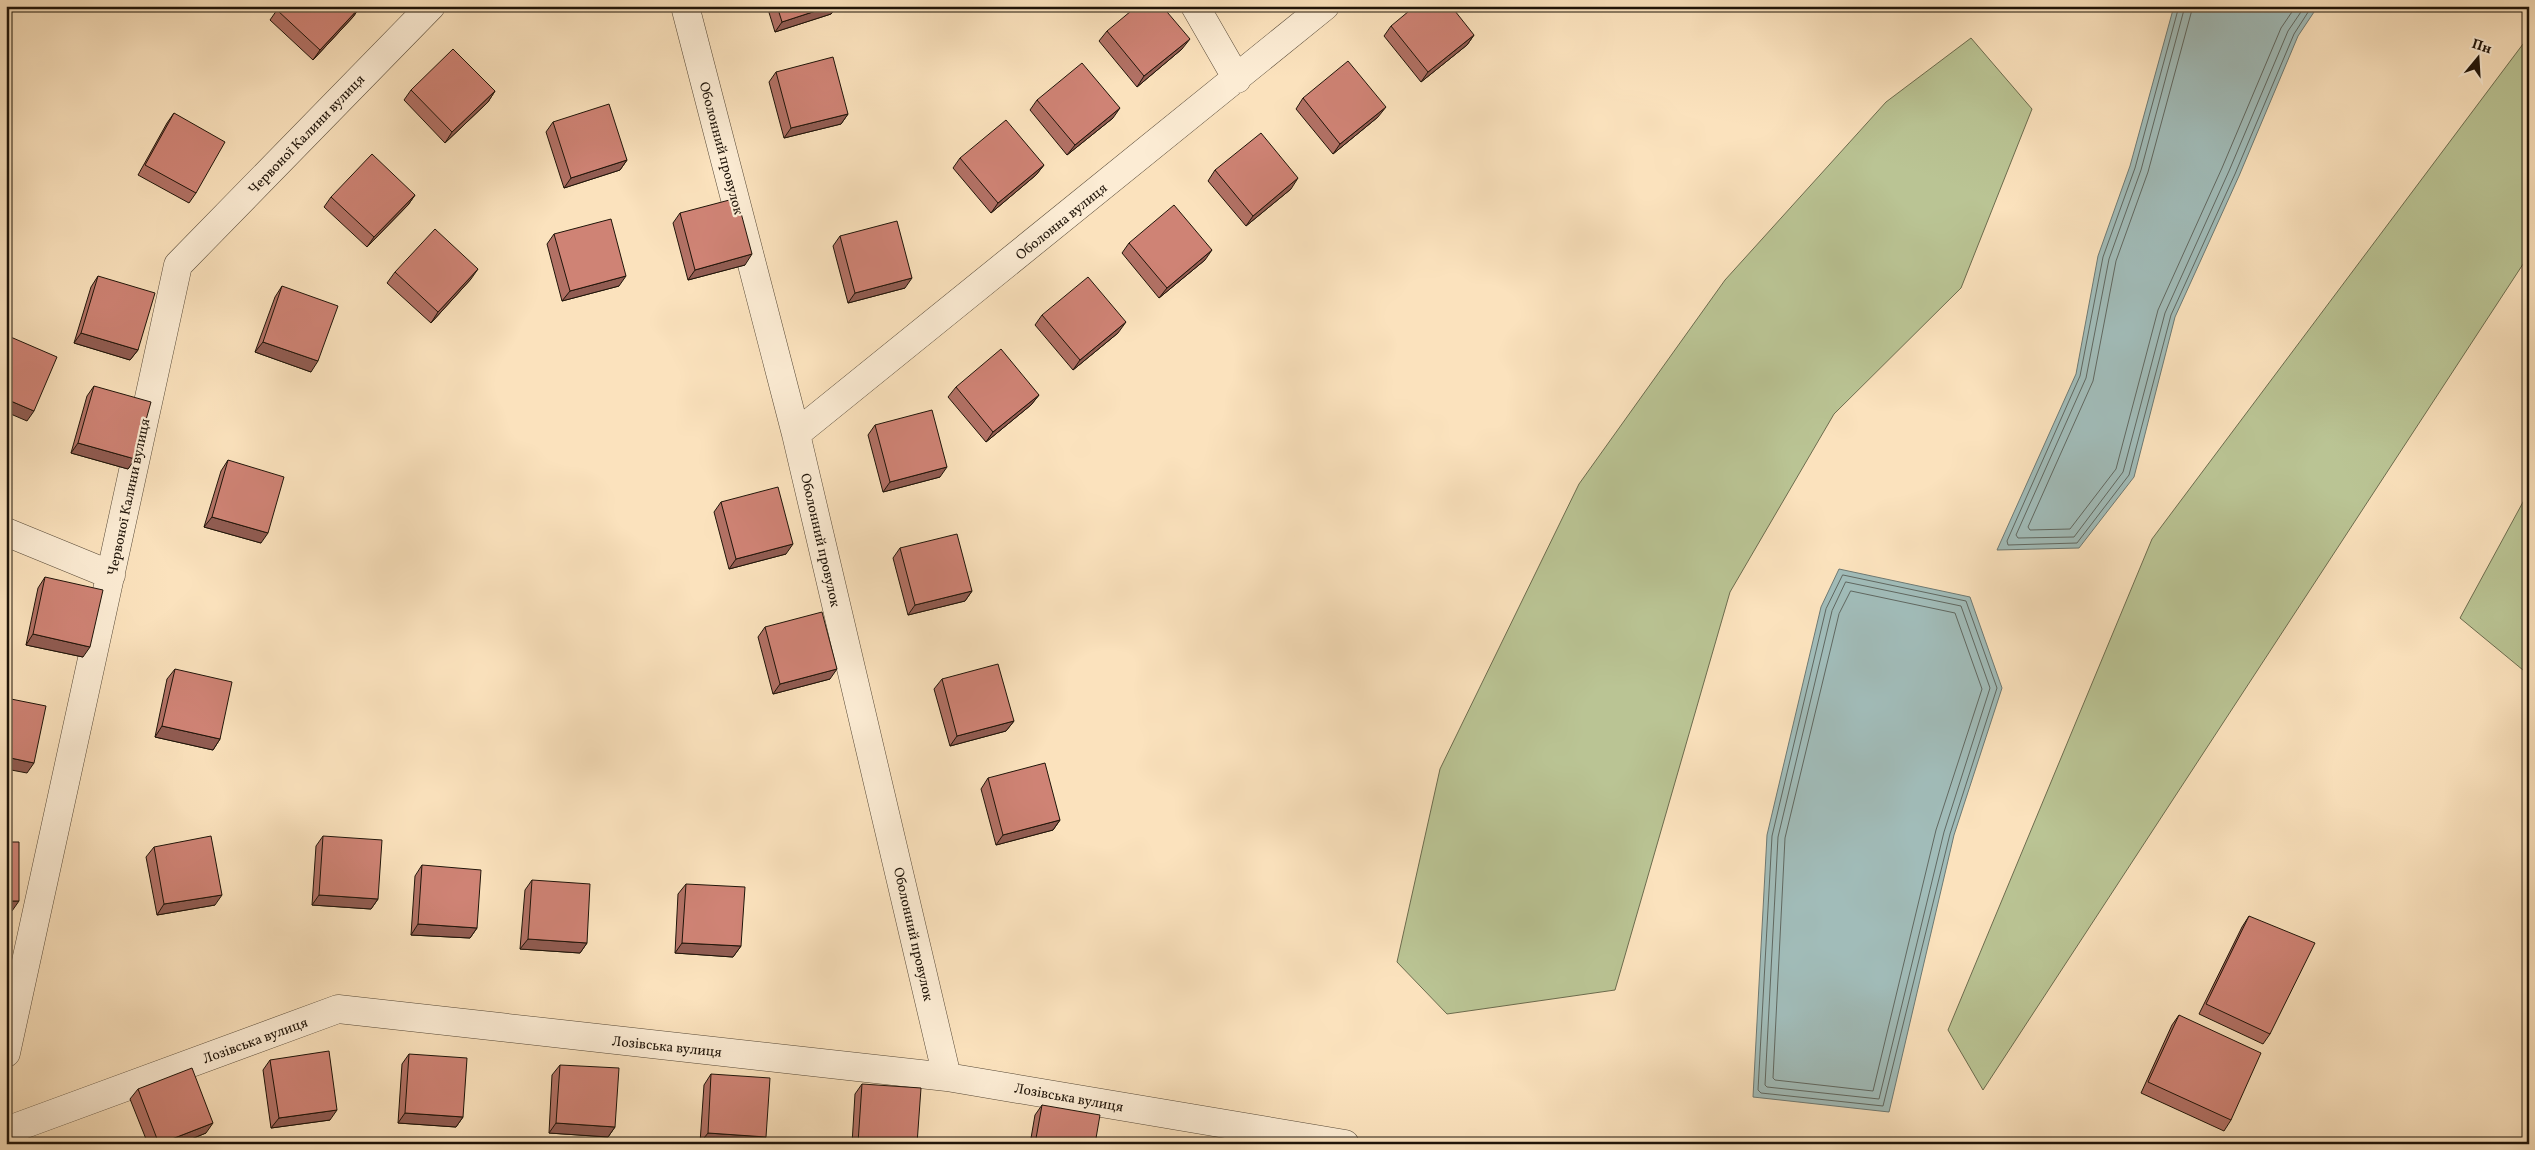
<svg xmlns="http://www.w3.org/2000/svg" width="2535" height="1150" viewBox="0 0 2535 1150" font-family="Vollkorn,serif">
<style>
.green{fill:#bac494;stroke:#6c6c4e}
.water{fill:#a1bcb9;stroke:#6d7973}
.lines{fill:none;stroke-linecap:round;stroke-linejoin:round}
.shore{stroke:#606861;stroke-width:1}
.street-casing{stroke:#564836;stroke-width:29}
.street{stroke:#fcecd4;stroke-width:28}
.wall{fill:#b27165;stroke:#1f1409}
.shaded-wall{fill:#915c52;stroke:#1f1409}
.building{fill:#cf8375;stroke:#1f1409}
.labels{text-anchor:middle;stroke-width:4.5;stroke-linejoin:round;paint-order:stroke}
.street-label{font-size:14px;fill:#1f1409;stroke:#fcecd4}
</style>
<rect width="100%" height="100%" fill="#fbe2bd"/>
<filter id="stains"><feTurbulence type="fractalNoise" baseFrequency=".004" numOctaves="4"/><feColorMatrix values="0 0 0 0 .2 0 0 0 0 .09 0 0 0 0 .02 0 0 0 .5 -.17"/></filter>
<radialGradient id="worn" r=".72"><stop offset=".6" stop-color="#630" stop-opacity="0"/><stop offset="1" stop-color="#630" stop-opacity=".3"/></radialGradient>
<!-- green -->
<path class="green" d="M 2529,36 L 2529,255 L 1983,1090 L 1948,1030 L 2152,539 Z
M 1971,38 L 2032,109 L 1961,288 L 1834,414 L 1730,592 L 1615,990 L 1447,1014 L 1397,962 L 1440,769 L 1579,484 L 1725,280 L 1886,102 Z
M 2529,491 L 2529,675 L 2460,618 Z"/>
<!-- water -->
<path class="water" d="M 2174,6 L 2318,6 L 2298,36 L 2239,176 L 2175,317 L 2134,477 L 2079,548 L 1997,550 L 2076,374 L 2098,256 L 2130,166 Z
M 1839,569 L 1970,597 L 2002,688 L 1954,835 L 1889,1112 L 1753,1097 L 1767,835 L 1821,607 Z"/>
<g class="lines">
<!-- shore -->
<path class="shore" d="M 2179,6 L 2135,168 L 2103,257 L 2080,376 L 2007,541 L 2008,545 L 2077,543 L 2129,475 L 2171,315 L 2235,174 L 2294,34 L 2312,6
M 2185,6 L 2141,170 L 2109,259 L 2086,378 L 2016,535 L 2018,538 L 2074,537 L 2123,472 L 2165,313 L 2229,171 L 2288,31 L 2305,6
M 2193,6 L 2148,172 L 2116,261 L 2093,381 L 2028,527 L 2030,530 L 2070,529 L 2116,469 L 2158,310 L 2222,168 L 2281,28 L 2296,6
M 1843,575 L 1966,601 L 1997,688 L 1950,834 L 1883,1106 L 1761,1093 L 1758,1090 L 1772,836 L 1826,609 Z
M 1846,582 L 1961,606 L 1990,688 L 1944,832 L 1879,1099 L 1767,1087 L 1765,1085 L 1778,837 L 1832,611 Z
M 1851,591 L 1955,613 L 1982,689 L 1936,830 L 1873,1091 L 1775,1080 L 1773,1078 L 1785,838 L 1839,614 Z"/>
<defs>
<path id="street" d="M 685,6 L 796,434 L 947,1077
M 1195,6 L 1237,79
M 796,434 L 1325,6
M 6,532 L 111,575
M 6,1053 L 178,265 L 431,6
M 6,1131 L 338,1009 L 947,1077 L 1345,1144"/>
</defs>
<!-- street casing -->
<use href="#street" class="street-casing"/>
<!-- street -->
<use href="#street" class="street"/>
</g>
<!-- wall -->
<path class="wall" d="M 767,6 L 837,6 L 831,14 L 775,32 Z
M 1507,6 L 1514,6 L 1510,10 Z
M 360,7 L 353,17 L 313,60 L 270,20 L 277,10 Z
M 1391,26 L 1474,35 L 1467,45 L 1421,82 L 1384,36 Z
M 1107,31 L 1182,49 L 1137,87 L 1099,41 Z
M 776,72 L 848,114 L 841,124 L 784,138 L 769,82 Z
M 411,90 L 495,91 L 488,102 L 445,143 L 404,100 Z
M 1303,98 L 1378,117 L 1333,154 L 1296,109 Z
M 1037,100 L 1113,118 L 1067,155 L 1030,110 Z
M 174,113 L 196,193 L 189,203 L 138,175 L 167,123 Z
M 553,122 L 627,160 L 620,170 L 564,188 L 546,132 Z
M 960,158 L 1044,165 L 1036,175 L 991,213 L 953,168 Z
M 1215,170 L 1291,189 L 1246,226 L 1208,181 Z
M 415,195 L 408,205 L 367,247 L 324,207 L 331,197 Z
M 680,213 L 745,265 L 688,280 L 673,223 Z
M 554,234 L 619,286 L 562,301 L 547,244 Z
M 840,236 L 905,288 L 848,303 L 833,246 Z
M 1129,243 L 1205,260 L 1159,298 L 1122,253 Z
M 395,272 L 471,279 L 431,323 L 387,283 Z
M 98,276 L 138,350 L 130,360 L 74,343 L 91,287 Z
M 282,286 L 311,372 L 255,352 L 275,297 Z
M 1042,315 L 1118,333 L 1073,370 L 1035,325 Z
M 94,386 L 135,459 L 128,469 L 71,453 L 87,396 Z
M 956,387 L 1039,395 L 1031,405 L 986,442 L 948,397 Z
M 875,425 L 940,477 L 883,492 L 868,435 Z
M 228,460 L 261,543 L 204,527 L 221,471 Z
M 721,502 L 786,554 L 729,569 L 714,512 Z
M 900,548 L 972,591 L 965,601 L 908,615 L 893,558 Z
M 45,577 L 83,657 L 26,645 L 38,588 Z
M 765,627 L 830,679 L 773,694 L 758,637 Z
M 175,669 L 220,739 L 213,750 L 155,737 L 167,679 Z
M 942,679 L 1014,721 L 1006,731 L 950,746 L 934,689 Z
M 988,778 L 1060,820 L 1053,830 L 996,845 L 981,789 Z
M 323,836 L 378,899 L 371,909 L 312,905 L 316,846 Z
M 154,847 L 215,905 L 157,915 L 146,857 Z
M 422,865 L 477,928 L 470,938 L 411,935 L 415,876 Z
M 532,880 L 587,943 L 580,953 L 520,949 L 525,890 Z
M 686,884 L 741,946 L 733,957 L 675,953 L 678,894 Z
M 2249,916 L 2270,1034 L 2263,1044 L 2199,1014 L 2242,927 Z
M 2179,1015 L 2231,1120 L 2224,1131 L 2141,1093 L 2172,1025 Z
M 409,1054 L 463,1117 L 456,1127 L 398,1123 L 402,1064 Z
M 270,1060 L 330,1120 L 271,1128 L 263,1070 Z
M 560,1065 L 615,1127 L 608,1137 L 549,1133 L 552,1075 Z
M 711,1074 L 761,1144 L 700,1143 L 704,1085 Z
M 862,1084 L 917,1144 L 852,1144 L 855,1094 Z
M 138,1089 L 206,1133 L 179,1144 L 148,1144 L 130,1099 Z
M 1042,1105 L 1095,1144 L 1030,1144 L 1035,1115 Z"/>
<!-- shaded-wall -->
<path class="shaded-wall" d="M 831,6 L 837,6 L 831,14 L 775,32 L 782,22 Z
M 360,7 L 353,17 L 313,60 L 320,50 Z
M 1474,35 L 1467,45 L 1421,82 L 1428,72 Z
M 1190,39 L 1182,49 L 1137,87 L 1144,76 Z
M 495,91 L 488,102 L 445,143 L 452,132 Z
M 1386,107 L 1378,117 L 1333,154 L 1340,144 Z
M 1120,108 L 1113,118 L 1067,155 L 1075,145 Z
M 848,114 L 841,124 L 784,138 L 791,128 Z
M 627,160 L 620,170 L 564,188 L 571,178 Z
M 1044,165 L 1036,175 L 991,213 L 998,203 Z
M 1298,178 L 1291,189 L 1246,226 L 1253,216 Z
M 415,195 L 408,205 L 367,247 L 374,237 Z
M 1212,250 L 1205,260 L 1159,298 L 1167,288 Z
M 752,254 L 745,265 L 688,280 L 695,270 Z
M 478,269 L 471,279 L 431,323 L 438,312 Z
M 626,276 L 619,286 L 562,301 L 570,291 Z
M 912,278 L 905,288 L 848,303 L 855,293 Z
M 1126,322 L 1118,333 L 1073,370 L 1080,360 Z
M 81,333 L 138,350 L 130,360 L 74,343 Z
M 263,342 L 318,361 L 311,372 L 255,352 Z
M 1039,395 L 1031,405 L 986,442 L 993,432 Z
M 6,399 L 34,411 L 27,421 L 6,412 Z
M 78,443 L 135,459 L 128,469 L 71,453 Z
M 947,467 L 940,477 L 883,492 L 890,482 Z
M 212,517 L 268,533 L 261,543 L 204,527 Z
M 793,544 L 786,554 L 729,569 L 736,559 Z
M 972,591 L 965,601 L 908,615 L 915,605 Z
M 33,634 L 90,647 L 83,657 L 26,645 Z
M 837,669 L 830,679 L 773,694 L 780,684 Z
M 1014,721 L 1006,731 L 950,746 L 957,736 Z
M 162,726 L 220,739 L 213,750 L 155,737 Z
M 6,757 L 34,763 L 27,773 L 6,769 Z
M 1060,820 L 1053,830 L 996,845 L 1003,835 Z
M 222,895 L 215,905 L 157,915 L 164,904 Z
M 319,895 L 378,899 L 371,909 L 312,905 Z
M 6,901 L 19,901 L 12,911 L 6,911 Z
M 418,924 L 477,928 L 470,938 L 411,935 Z
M 528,939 L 587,943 L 580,953 L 520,949 Z
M 682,943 L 741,946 L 733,957 L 675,953 Z
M 337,1110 L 330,1120 L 271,1128 L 279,1118 Z
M 405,1113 L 463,1117 L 456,1127 L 398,1123 Z
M 213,1123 L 206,1133 L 179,1144 L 159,1144 Z
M 556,1123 L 615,1127 L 608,1137 L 549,1133 Z
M 708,1133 L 766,1137 L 761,1144 L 700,1143 Z"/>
<!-- building -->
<path class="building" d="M 280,6 L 359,6 L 360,7 L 320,50 L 277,10 Z
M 777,6 L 831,6 L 782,22 Z
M 1137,6 L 1162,6 L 1190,39 L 1144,76 L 1107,31 Z
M 1415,6 L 1451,6 L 1474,35 L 1428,72 L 1391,26 Z
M 453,49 L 495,91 L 452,132 L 411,90 Z
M 833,57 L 848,114 L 791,128 L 776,72 Z
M 1348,61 L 1386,107 L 1340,144 L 1303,98 Z
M 1082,63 L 1120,108 L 1075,145 L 1037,100 Z
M 609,104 L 627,160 L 571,178 L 553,122 Z
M 174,113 L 225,142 L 196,193 L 145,165 Z
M 1006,120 L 1044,165 L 998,203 L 960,158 Z
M 1261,133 L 1298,178 L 1253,216 L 1215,170 Z
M 372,154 L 415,195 L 374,237 L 331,197 Z
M 737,198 L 752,254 L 695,270 L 680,213 Z
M 1174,205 L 1212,250 L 1167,288 L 1129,243 Z
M 611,219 L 626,276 L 570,291 L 554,234 Z
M 897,221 L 912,278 L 855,293 L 840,236 Z
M 435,229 L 478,269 L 438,312 L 395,272 Z
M 98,276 L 155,293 L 138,350 L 81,333 Z
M 1088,277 L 1126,322 L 1080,360 L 1042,315 Z
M 282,286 L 338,306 L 318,361 L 263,342 Z
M 6,335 L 57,357 L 34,411 L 6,399 Z
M 1001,349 L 1039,395 L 993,432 L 956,387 Z
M 94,386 L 151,402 L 135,459 L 78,443 Z
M 932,410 L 947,467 L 890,482 L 875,425 Z
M 228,460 L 284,477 L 268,533 L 212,517 Z
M 778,487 L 793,544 L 736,559 L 721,502 Z
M 957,534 L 972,591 L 915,605 L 900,548 Z
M 45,577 L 103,590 L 90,647 L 33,634 Z
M 822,612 L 837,669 L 780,684 L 765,627 Z
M 998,664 L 1014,721 L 957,736 L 942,679 Z
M 175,669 L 232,682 L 220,739 L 162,726 Z
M 6,698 L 46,706 L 34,763 L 6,757 Z
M 1045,763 L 1060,820 L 1003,835 L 988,778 Z
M 211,836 L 222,895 L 164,904 L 154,847 Z
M 323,836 L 382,840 L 378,899 L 319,895 Z
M 6,842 L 19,842 L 19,901 L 6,901 Z
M 422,865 L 481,870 L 477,928 L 418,924 Z
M 532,880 L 590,884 L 587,943 L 528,939 Z
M 686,884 L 745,887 L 741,946 L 682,943 Z
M 2249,916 L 2315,943 L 2270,1034 L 2206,1004 Z
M 6,958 L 8,958 L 8,1017 L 6,1017 Z
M 2179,1015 L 2261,1053 L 2231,1120 L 2148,1082 Z
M 329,1051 L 337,1110 L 279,1118 L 270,1060 Z
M 409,1054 L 467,1058 L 463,1117 L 405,1113 Z
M 560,1065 L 619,1068 L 615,1127 L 556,1123 Z
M 192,1068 L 213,1123 L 159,1144 L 138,1089 Z
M 711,1074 L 770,1078 L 766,1137 L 708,1133 Z
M 862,1084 L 921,1088 L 917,1144 L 874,1144 L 858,1143 Z
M 1042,1105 L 1100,1115 L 1095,1144 L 1035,1144 Z"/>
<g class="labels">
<!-- street labels -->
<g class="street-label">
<text transform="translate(306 134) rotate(-46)" y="5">Червоної Калини вулиця</text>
<text transform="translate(722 148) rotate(75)" y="5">Оболонний провулок</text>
<text transform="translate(1061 221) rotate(-39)" y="5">Оболонна вулиця</text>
<text transform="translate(128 497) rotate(-78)" y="5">Червоної Калини вулиця</text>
<text transform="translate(821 540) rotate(77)" y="5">Оболонний провулок</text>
<text transform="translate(914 934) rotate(77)" y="5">Оболонний провулок</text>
<text transform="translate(255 1040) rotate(-20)" y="5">Лозівська вулиця</text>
<text transform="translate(667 1046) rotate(6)" y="5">Лозівська вулиця</text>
<text transform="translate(1069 1097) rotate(10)" y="5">Лозівська вулиця</text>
</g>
</g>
<!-- margin -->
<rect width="2535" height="1150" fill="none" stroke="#fbe2bd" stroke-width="25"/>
<rect x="8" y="8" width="2520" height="1135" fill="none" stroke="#1f1409" stroke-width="2.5"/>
<rect x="12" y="12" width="2510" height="1125" fill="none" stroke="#1f1409"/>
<!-- north arrow -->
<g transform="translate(2478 58) rotate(18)" stroke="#fcecd4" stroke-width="4" paint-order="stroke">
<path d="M0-4L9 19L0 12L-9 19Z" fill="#1f1409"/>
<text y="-8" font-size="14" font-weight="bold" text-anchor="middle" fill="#1f1409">Пн</text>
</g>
<rect width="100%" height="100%" filter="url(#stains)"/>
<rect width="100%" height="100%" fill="url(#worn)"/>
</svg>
